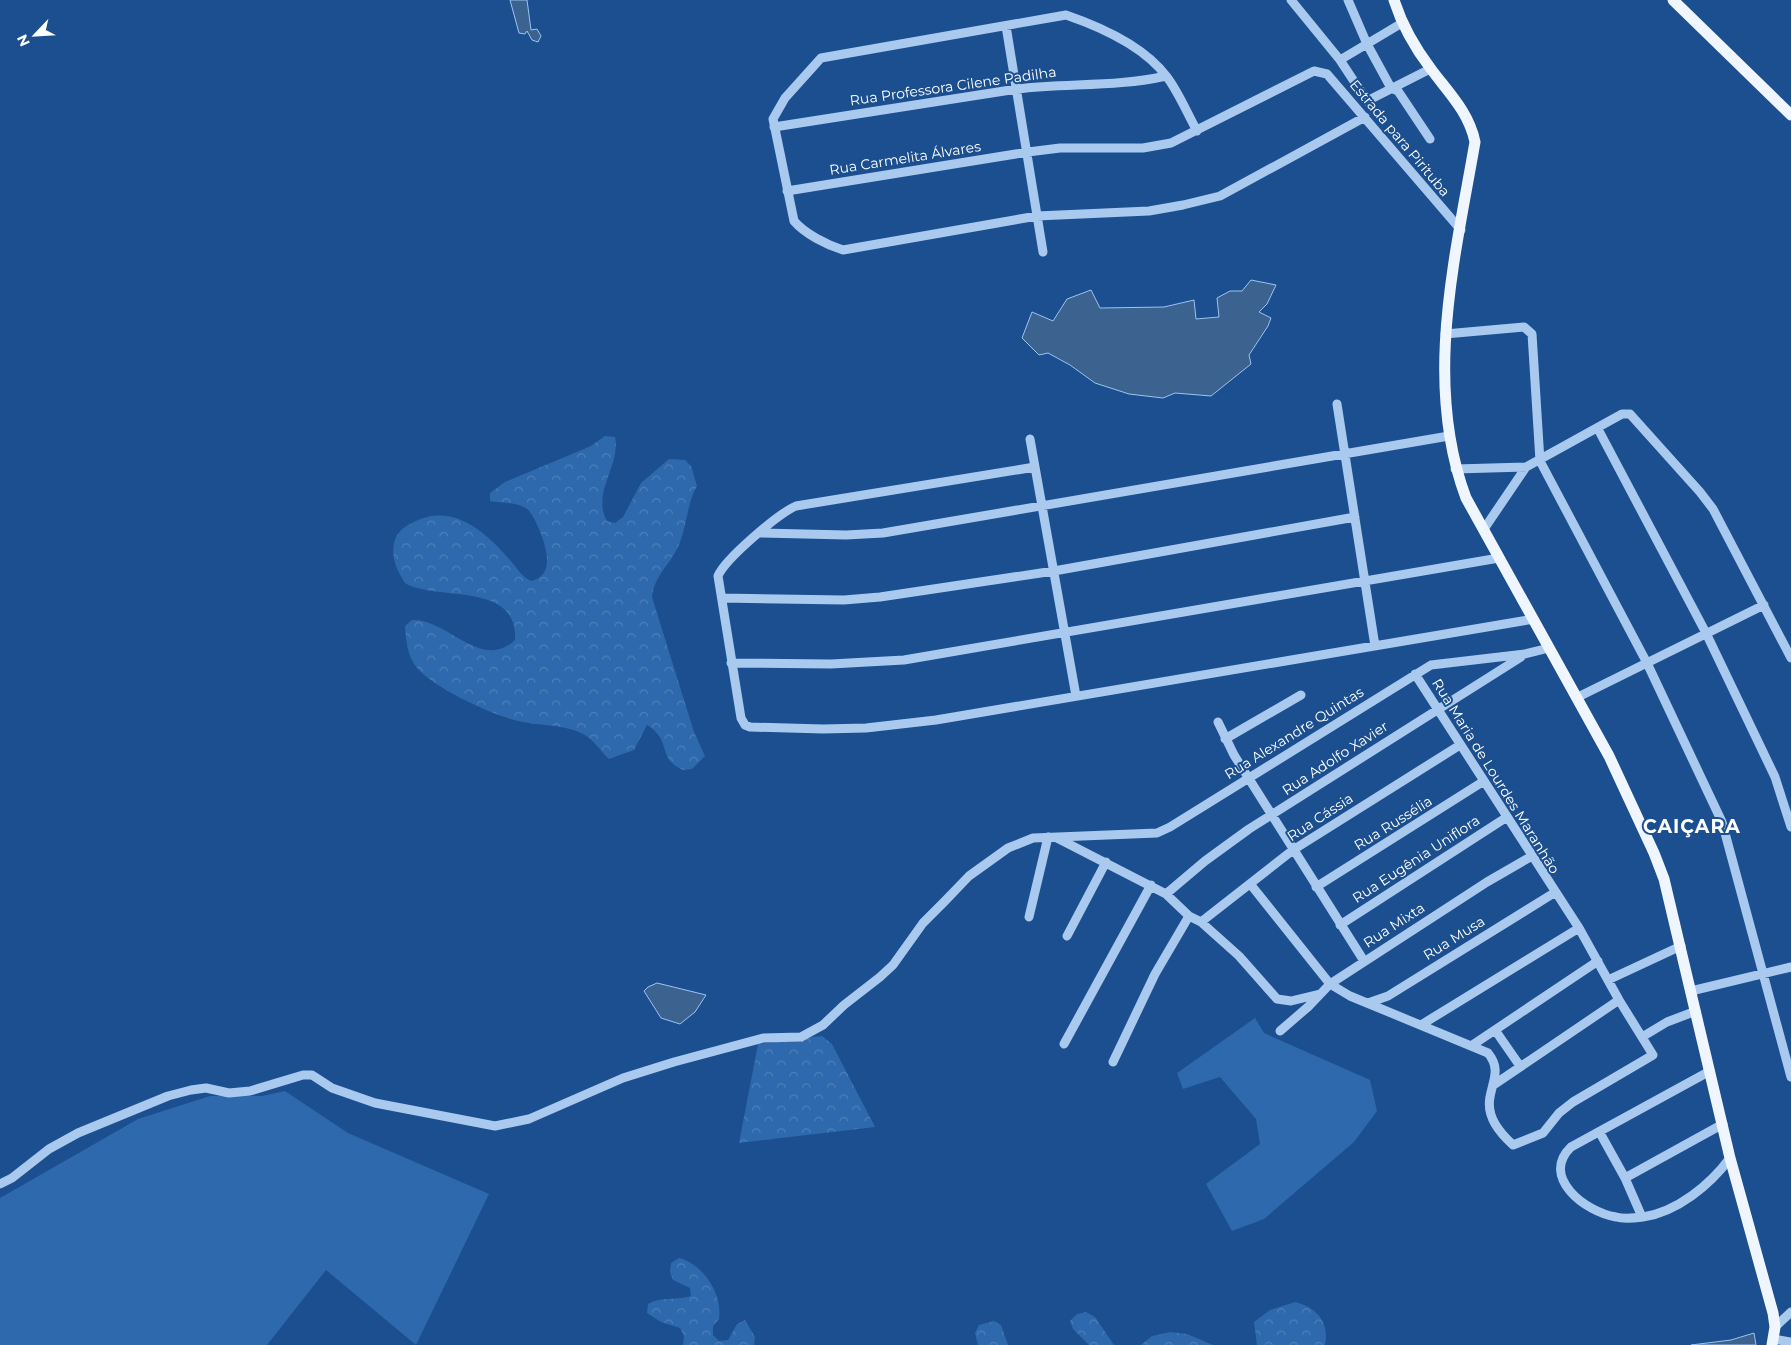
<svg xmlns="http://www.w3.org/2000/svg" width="1791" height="1345" viewBox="0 0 1791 1345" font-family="Montserrat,sans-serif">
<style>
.forest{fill:url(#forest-crowns)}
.garden{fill:#2e69ad}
.water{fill:#3c6290;stroke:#9cc4f0}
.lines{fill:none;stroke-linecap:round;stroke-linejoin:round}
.minor{stroke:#a9c9ee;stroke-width:9}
.major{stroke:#f0f6ff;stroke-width:11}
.labels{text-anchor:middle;stroke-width:4;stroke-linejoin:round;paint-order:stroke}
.street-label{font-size:14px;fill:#fff;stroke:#1b4f8f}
.district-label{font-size:19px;font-weight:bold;letter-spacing:1px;fill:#fff;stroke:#1b4f8f}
</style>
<defs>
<pattern id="forest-crowns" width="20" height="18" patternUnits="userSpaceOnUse" patternTransform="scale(1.25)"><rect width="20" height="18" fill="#2e69ad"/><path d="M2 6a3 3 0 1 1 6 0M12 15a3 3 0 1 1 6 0" fill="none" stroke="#4d80b9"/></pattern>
</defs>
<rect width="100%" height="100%" fill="#1b4f8f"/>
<!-- forest -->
<path class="forest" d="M 605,436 L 615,437 C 621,466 591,493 607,521 L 615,523 L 623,517 L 641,483 L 669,459 L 685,460 L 691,466 L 697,486 C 687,504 687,524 680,542 C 673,562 654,575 652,597 L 694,732 L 705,756 L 692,769 L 683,770 C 656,758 673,741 647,725 L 634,750 L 609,759 C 600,751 593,738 581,733 C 561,724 539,726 518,721 C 492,715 436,689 418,669 C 407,657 406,640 405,626 L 412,620 C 449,619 481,672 515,640 C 518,580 436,602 405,583 C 397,571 391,558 394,543 C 397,530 407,525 418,520 C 455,504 487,533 510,560 C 517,568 521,576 531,581 C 556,575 546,547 539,529 C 536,523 533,514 527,509 C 518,502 501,503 490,501 L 490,493 L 505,482 L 591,446 Z
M 822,1036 L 832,1044 L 875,1127 L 739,1143 L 758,1044 Z
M 679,1258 C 703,1264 723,1294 719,1319 L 713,1326 L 713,1335 L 719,1341 L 728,1340 L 737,1324 L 745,1320 L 755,1337 L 754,1345 L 683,1345 L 684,1336 L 680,1328 L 661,1322 L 647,1313 L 648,1304 C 662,1296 676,1301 691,1296 L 690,1288 L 673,1280 L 670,1272 L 671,1263 Z
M 1295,1302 C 1316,1307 1330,1322 1325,1345 L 1257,1345 L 1254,1322 L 1270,1310 Z
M 1086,1312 L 1095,1317 L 1114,1345 L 1089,1345 L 1073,1329 L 1070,1321 L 1077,1314 Z
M 994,1321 L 1001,1325 L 1008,1345 L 978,1345 L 975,1333 L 979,1325 Z
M 1170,1332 L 1187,1334 L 1213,1345 L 1141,1345 L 1152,1336 Z"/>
<!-- garden -->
<path class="garden" d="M 1255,1018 L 1264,1033 L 1370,1080 L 1377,1111 L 1354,1142 L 1264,1219 L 1232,1231 L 1206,1184 L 1260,1144 L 1256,1119 L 1220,1077 L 1183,1089 L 1177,1073 Z
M 285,1091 L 348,1133 L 489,1194 L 416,1345 L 326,1270 L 267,1345 L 0,1345 L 0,1198 L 138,1119 L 210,1096 L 262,1096 Z"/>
<!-- water -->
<path class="water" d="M 510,0 L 527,0 L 531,30 L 537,29 L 541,36 L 538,42 L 532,40 L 527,31 L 525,34 L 519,33 Z
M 1251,280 L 1276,285 L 1267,304 L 1259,312 L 1271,318 L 1268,326 L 1249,355 L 1251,364 L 1211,396 L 1175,393 L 1163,398 L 1129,394 L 1095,383 L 1070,365 L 1048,353 L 1039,355 L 1022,338 L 1032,312 L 1053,321 L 1067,299 L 1091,290 L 1100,308 L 1164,307 L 1194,300 L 1196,319 L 1219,317 L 1217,298 L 1230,291 L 1242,291 Z
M 657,983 L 706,995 L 695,1012 L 680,1024 L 661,1018 L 644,991 L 648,987 Z
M 1754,1333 L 1756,1345 L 1691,1345 L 1731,1340 Z"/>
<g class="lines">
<!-- minor -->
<path class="minor" d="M 1291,0 L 1340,60 L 1367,101 L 1430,69
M 1348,0 L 1367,44 L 1391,88 L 1398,91 L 1430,139
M 1006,26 L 1043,252
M 1340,60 L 1402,23
M 774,127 L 1017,89 C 1067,83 1118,87 1166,76
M 1197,131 C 1187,113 1179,93 1167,77 C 1144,46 1101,27 1066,15 L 821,58 L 785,98 L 773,119 L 794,221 C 805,234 827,245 843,250 L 1037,216 L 1149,211 L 1183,205 L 1220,196 L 1365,117
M 787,191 L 1028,152 L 1060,148 L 1143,148 L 1171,143 L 1314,71 L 1327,74 L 1461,230
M 1445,334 L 1524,327 L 1532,334 L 1540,461 L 1647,663 L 1722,822 L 1791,1077
M 1337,404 L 1375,646
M 1598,429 L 1706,633 L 1775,777 L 1791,827
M 1030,439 L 1076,696
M 1035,467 L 796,506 C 778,514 725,559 718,576 L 741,718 L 745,725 L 750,727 L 823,729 L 866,728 L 936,720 L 1534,619
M 1455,469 L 1526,467
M 1484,529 L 1526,467 L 1622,414 L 1630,414 L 1700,492 L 1713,509 L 1791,658
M 759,533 L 846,535 L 883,533 L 1449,436
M 722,598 L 844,600 L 880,597 L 1054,571 L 1355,517
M 731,663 L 831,664 L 904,660 L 1499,558
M 1576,698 L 1764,605
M 1218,722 L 1234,755 L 1364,961
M 1225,739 L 1301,695
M 1057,838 L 1166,894 L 1189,916 L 1201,922 L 1239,956 L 1277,999 L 1291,1001 L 1320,994
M 1251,885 L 1330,984 L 1350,996 L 1488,1053 C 1501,1069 1493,1080 1490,1097 C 1486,1117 1500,1133 1513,1145 L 1543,1133 L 1559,1113 L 1573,1102 L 1653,1055 L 1619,1000 L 1579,928 L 1415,674
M 1316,887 L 1484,781
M 1166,894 L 1205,861 L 1249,829 L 1521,657
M 1029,917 L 1048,837
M 1201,922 L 1293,850 L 1460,745
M 1340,925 L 1507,817
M 1067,936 L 1106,862
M 1608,980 L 1681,946
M 1691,991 L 1791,967
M 1368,1003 L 1388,996 L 1554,893
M 1421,1025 L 1579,928
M 1495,1030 L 1520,1066
M 1280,1031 L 1309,1006 L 1330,984 L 1487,882 L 1532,856
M 1642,1037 L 1667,1022 L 1696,1011
M 1064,1044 L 1151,885
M 1471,1046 L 1598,961
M 1113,1062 L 1155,974 L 1189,916
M 1710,1071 L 1571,1147 C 1540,1177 1585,1212 1616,1217 C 1623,1219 1635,1218 1643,1217 C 1677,1212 1710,1185 1730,1158
M 1495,1084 L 1619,1000
M 1600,1133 L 1625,1178 L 1642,1217
M 1625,1178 L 1723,1124
M 0,1184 L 12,1178 L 49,1149 L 78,1133 L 168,1096 L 191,1090 L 206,1088 L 229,1093 L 250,1091 L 303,1075 L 312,1075 L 332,1088 L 375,1103 L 495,1126 L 529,1119 L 623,1078 L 674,1062 L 763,1038 L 801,1037 L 823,1025 L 844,1005 L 880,977 L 893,965 L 923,923 L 944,902 L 969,876 L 1008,848 L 1033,838 L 1157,833 L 1170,827 L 1431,665 L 1525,654 L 1549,648
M 1775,1327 L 1791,1312
M 1773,1339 L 1791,1342"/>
<!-- major -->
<path class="major" d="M 1394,0 C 1402,25 1415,48 1431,69 C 1448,92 1469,112 1475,142 C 1455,258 1423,383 1466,498 L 1609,756 L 1654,853 L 1664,879 L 1730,1158 L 1773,1313 L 1775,1327 L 1772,1345
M 1673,0 L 1791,115"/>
</g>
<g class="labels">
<!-- street labels -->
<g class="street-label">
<text transform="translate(953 86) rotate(-8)" y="5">Rua Professora Cilene Padilha</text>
<text transform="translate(1400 138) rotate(50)" y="5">Estrada para Pirituba</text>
<text transform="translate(905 158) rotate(-9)" y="5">Rua Carmelita Álvares</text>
<text transform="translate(1294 733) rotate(-32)" y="5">Rua Alexandre Quintas</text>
<text transform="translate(1335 758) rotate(-33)" y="5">Rua Adolfo Xavier</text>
<text transform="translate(1496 776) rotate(58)" y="5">Rua Maria de Lourdes Maranhão</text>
<text transform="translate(1320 817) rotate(-33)" y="5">Rua Cássia</text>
<text transform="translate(1393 823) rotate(-32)" y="5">Rua Russélia</text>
<text transform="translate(1416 859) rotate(-33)" y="5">Rua Eugênia Uniflora</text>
<text transform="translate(1394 925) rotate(-33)" y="5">Rua Mixta</text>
<text transform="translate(1454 938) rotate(-32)" y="5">Rua Musa</text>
</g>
<!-- district labels -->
<g class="district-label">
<text x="1692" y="833">CAIÇARA</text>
</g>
</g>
<!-- north arrow -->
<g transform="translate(35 35) rotate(245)" stroke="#1b4f8f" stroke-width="4" paint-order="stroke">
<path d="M0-4L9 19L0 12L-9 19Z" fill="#ffffff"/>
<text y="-8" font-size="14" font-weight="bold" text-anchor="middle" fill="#ffffff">N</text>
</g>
</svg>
